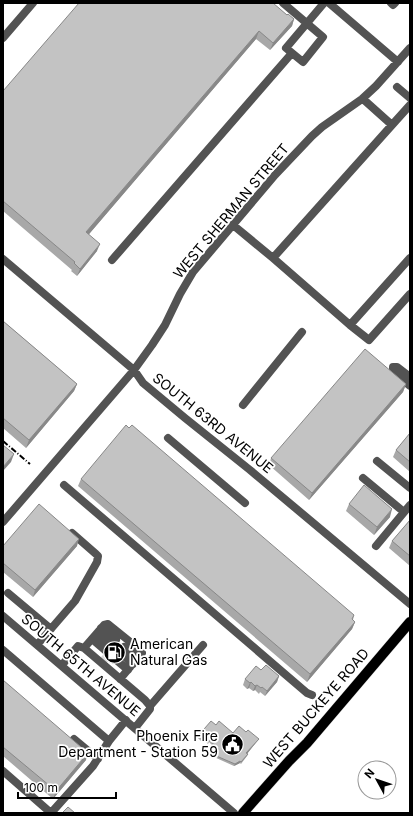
<svg xmlns="http://www.w3.org/2000/svg" width="413" height="816" viewBox="0 0 413 816" font-family="Inter,sans-serif">
<style>
.lines{fill:none;stroke-linecap:round;stroke-linejoin:round}
.minor-tunnel{stroke:#d9d9d9;stroke-width:8;stroke-dasharray:8 4;stroke-linecap:butt}
.major-casing{stroke:#dbdbdb;stroke-width:11}
.minor{stroke:#535353;stroke-width:8}
.major{stroke:#000;stroke-width:10}
.rail{stroke:#000;stroke-width:2;stroke-dasharray:6 2 1 2;stroke-linecap:butt}
.wall{fill:#a8a8a8}
.shaded-wall{fill:#888}
.building{fill:#c3c3c3;stroke:#888}
.labels{text-anchor:middle;stroke-width:3.5;stroke-linejoin:round;paint-order:stroke}
.street-label{font-size:14px;fill:#000;stroke:#fff}
.poi-label{font-size:14px;fill:#000;stroke:#fff;text-anchor:start}
</style>
<rect width="100%" height="100%" fill="#fff"/>
<g class="lines">
<!-- minor-tunnel -->
<path class="minor-tunnel" d="M 102,656 L 110,663"/>
<defs>
<path id="major" d="M 243,813 L 289,761 L 307,743 L 410,622"/>
</defs>
<!-- major casing -->
<use href="#major" class="major-casing"/>
<!-- minor -->
<path class="minor" d="M 283,3 L 323,37 L 303,62 L 292,53
M 329,3 L 398,62
M 391,3 L 393,5 L 395,3
M 3,38 L 33,3
M 397,87 L 410,98
M 392,125 L 410,105
M 233,225 L 273,258 L 392,125 L 363,99
M 273,258 L 350,325 L 410,258
M 3,259 L 134,370 L 143,383 L 185,418 L 250,470 L 410,604
M 112,260 L 292,53 L 286,48 L 324,3
M 350,325 L 369,340 L 410,294
M 410,377 L 397,367 L 393,367 L 393,372 L 410,386
M 243,405 L 302,332
M 168,438 L 245,503
M 377,461 L 410,488
M 363,478 L 404,512
M 64,485 L 307,693 L 312,695
M 3,522 L 134,370 L 152,345 L 165,325 L 180,294 L 193,272 L 275,175 L 312,136 L 322,127 L 362,99 L 376,86 L 410,48
M 376,546 L 410,505
M 8,593 L 51,629
M 3,616 L 234,813
M 101,628 L 116,640
M 97,633 L 112,646
M 92,639 L 106,651
M 37,645 L 75,601 L 97,562 L 98,556 L 96,554 L 72,533
M 124,647 L 138,658
M 84,648 L 104,625 L 108,624 L 139,649 L 142,653 L 120,679
M 3,650 L 109,741 L 126,720
M 120,652 L 133,664
M 114,658 L 128,670
M 62,665 L 78,646 L 84,648 L 145,700 L 150,706 L 150,709 L 135,728
M 150,706 L 203,645
M 74,739 L 98,759
M 3,771 L 51,813
M 51,813 L 93,766 L 109,741"/>
<!-- major -->
<use href="#major" class="major"/>
<!-- rail -->
<path class="rail" d="M 3,441 L 30,464"/>
</g>
<!-- wall -->
<path class="wall" d="M 287,15 L 294,19 L 292,26 L 270,50 L 256,39 L 89,234 L 97,251 L 77,276 L 71,271 L 72,270 L 3,211 L 3,91 Z
M 3,321 L 77,384 L 74,391 L 26,448 L 3,428 Z
M 406,384 L 403,392 L 309,500 L 269,465 L 271,458 Z
M 410,433 L 410,472 L 393,457 L 396,450 Z
M 81,479 L 354,615 L 353,620 L 355,622 L 352,629 L 307,682 L 78,486 Z
M 349,504 L 390,517 L 374,535 L 346,511 Z
M 410,520 L 410,566 L 389,548 L 392,541 Z
M 3,546 L 77,546 L 33,597 L 3,572 Z
M 261,670 L 279,676 L 277,682 L 265,696 L 260,692 L 259,694 L 255,690 L 253,691 L 249,688 L 247,689 L 243,685 L 245,679 Z
M 3,680 L 86,760 L 53,799 L 3,756 Z
M 216,725 L 233,733 L 246,732 L 259,739 L 258,740 L 247,754 L 248,754 L 247,756 L 241,764 L 240,763 L 234,766 L 214,757 L 218,751 L 209,742 L 208,744 L 204,740 L 202,742 L 197,737 L 198,736 Z"/>
<!-- shaded-wall -->
<path class="shaded-wall" d="M 294,19 L 292,26 L 270,50 L 273,43 Z
M 259,31 L 256,39 L 84,240 L 86,232 Z
M 100,244 L 97,251 L 77,276 L 80,269 Z
M 77,384 L 74,391 L 26,448 L 29,440 Z
M 406,384 L 403,392 L 309,500 L 312,493 Z
M 14,454 L 11,462 L 3,471 L 3,467 Z
M 392,509 L 390,517 L 374,535 L 377,527 Z
M 79,539 L 77,546 L 33,597 L 35,590 Z
M 355,622 L 352,629 L 307,682 L 310,674 Z
M 279,676 L 277,682 L 265,696 L 267,691 Z
M 251,682 L 249,688 L 247,689 L 250,683 Z
M 257,685 L 255,690 L 253,691 L 255,686 Z
M 259,739 L 258,740 L 246,755 L 246,753 Z
M 88,753 L 86,760 L 53,799 L 56,791 Z
M 240,761 L 240,763 L 234,766 L 235,764 Z"/>
<!-- building -->
<path class="building" d="M 79,3 L 273,3 L 287,15 L 288,14 L 294,19 L 273,43 L 259,31 L 86,232 L 100,244 L 80,269 L 74,263 L 75,262 L 3,201 L 3,91 Z
M 3,321 L 77,384 L 29,440 L 3,418 Z
M 365,349 L 406,384 L 312,493 L 271,458 Z
M 126,425 L 129,428 L 132,425 L 354,615 L 352,619 L 355,622 L 310,674 L 81,479 Z
M 410,433 L 410,462 L 396,450 Z
M 3,445 L 14,454 L 3,467 Z
M 364,485 L 392,509 L 377,527 L 349,504 Z
M 39,504 L 79,539 L 35,590 L 3,563 L 3,546 Z
M 410,520 L 410,556 L 392,541 Z
M 266,665 L 279,676 L 267,691 L 262,687 L 261,688 L 257,685 L 255,686 L 251,682 L 250,683 L 245,679 L 256,666 L 261,670 Z
M 3,680 L 88,753 L 56,791 L 3,747 Z
M 211,721 L 216,725 L 219,721 L 233,733 L 239,726 L 246,732 L 248,730 L 259,739 L 246,753 L 248,754 L 241,762 L 240,761 L 235,764 L 214,755 L 219,749 L 209,740 L 209,742 L 204,738 L 203,740 L 198,736 Z
M 68,807 L 75,813 L 62,813 Z"/>
<!-- icons -->
<defs>
<symbol id="fuel-disc" viewBox="-11 -11 22 22"><circle r="9.5" fill="#000" stroke="#fff"/><path d="M-5.5-6h7V0h2V4h1.3V-2.5L3-4.5l.8-.8L6-3V5H2.5V1h-1V6h-7ZM-4.2-4.7v3.2H.2V-4.7Z" fill="#fff"/></symbol>
<symbol id="civic-disc" viewBox="-11 -11 22 22"><circle r="9.5" fill="#000" stroke="#fff"/><path d="M-.6-6.5H3V-4.5H.6V-3L4-1V1h2V6H-6V1h2V-1L-.6-3ZM-1.2 2.5V6h2.4V2.5Z" fill="#fff"/></symbol>
</defs>
<g fill-rule="evenodd">
<use href="#fuel-disc" x="102" y="640" width="25" height="25"/>
<use href="#civic-disc" x="220" y="732" width="25" height="25"/>
</g>
<g class="labels">
<!-- street labels -->
<g class="street-label">
<text transform="translate(231 211) rotate(-50)" y="5">WEST SHERMAN STREET</text>
<text transform="translate(213 423) rotate(39)" y="5">SOUTH 63RD AVENUE</text>
<text transform="translate(81 665) rotate(40)" y="5">SOUTH 65TH AVENUE</text>
<text transform="translate(316 708) rotate(-49)" y="5">WEST BUCKEYE ROAD</text>
</g>
<!-- poi labels -->
<g class="poi-label">
<text x="130" y="649">American<tspan x="130" dy="16">Natural Gas</tspan></text>
<text x="218" y="741" text-anchor="end">Phoenix Fire<tspan x="218" dy="16">Department - Station 59</tspan></text>
</g>
</g>
<!-- border -->
<rect width="413" height="816" fill="none" stroke="#000000" stroke-width="8"/>
<!-- north arrow -->
<g transform="translate(377 780) rotate(310)"><circle r="19" fill="#ffffff" stroke="#999999"/>
<path d="M0-3L7 15L0 10L-7 15Z" fill="#000000"/>
<text y="-6" font-size="11" font-weight="bold" text-anchor="middle" fill="#000000">N</text>
</g>
<!-- scale -->
<path d="M18 792v6h98v-6" fill="none" stroke="#000000" stroke-width="2"/>
<text x="24" y="792" font-size="12" fill="#000000" stroke="#ffffff" stroke-width="3" paint-order="stroke">100 m</text>
</svg>
